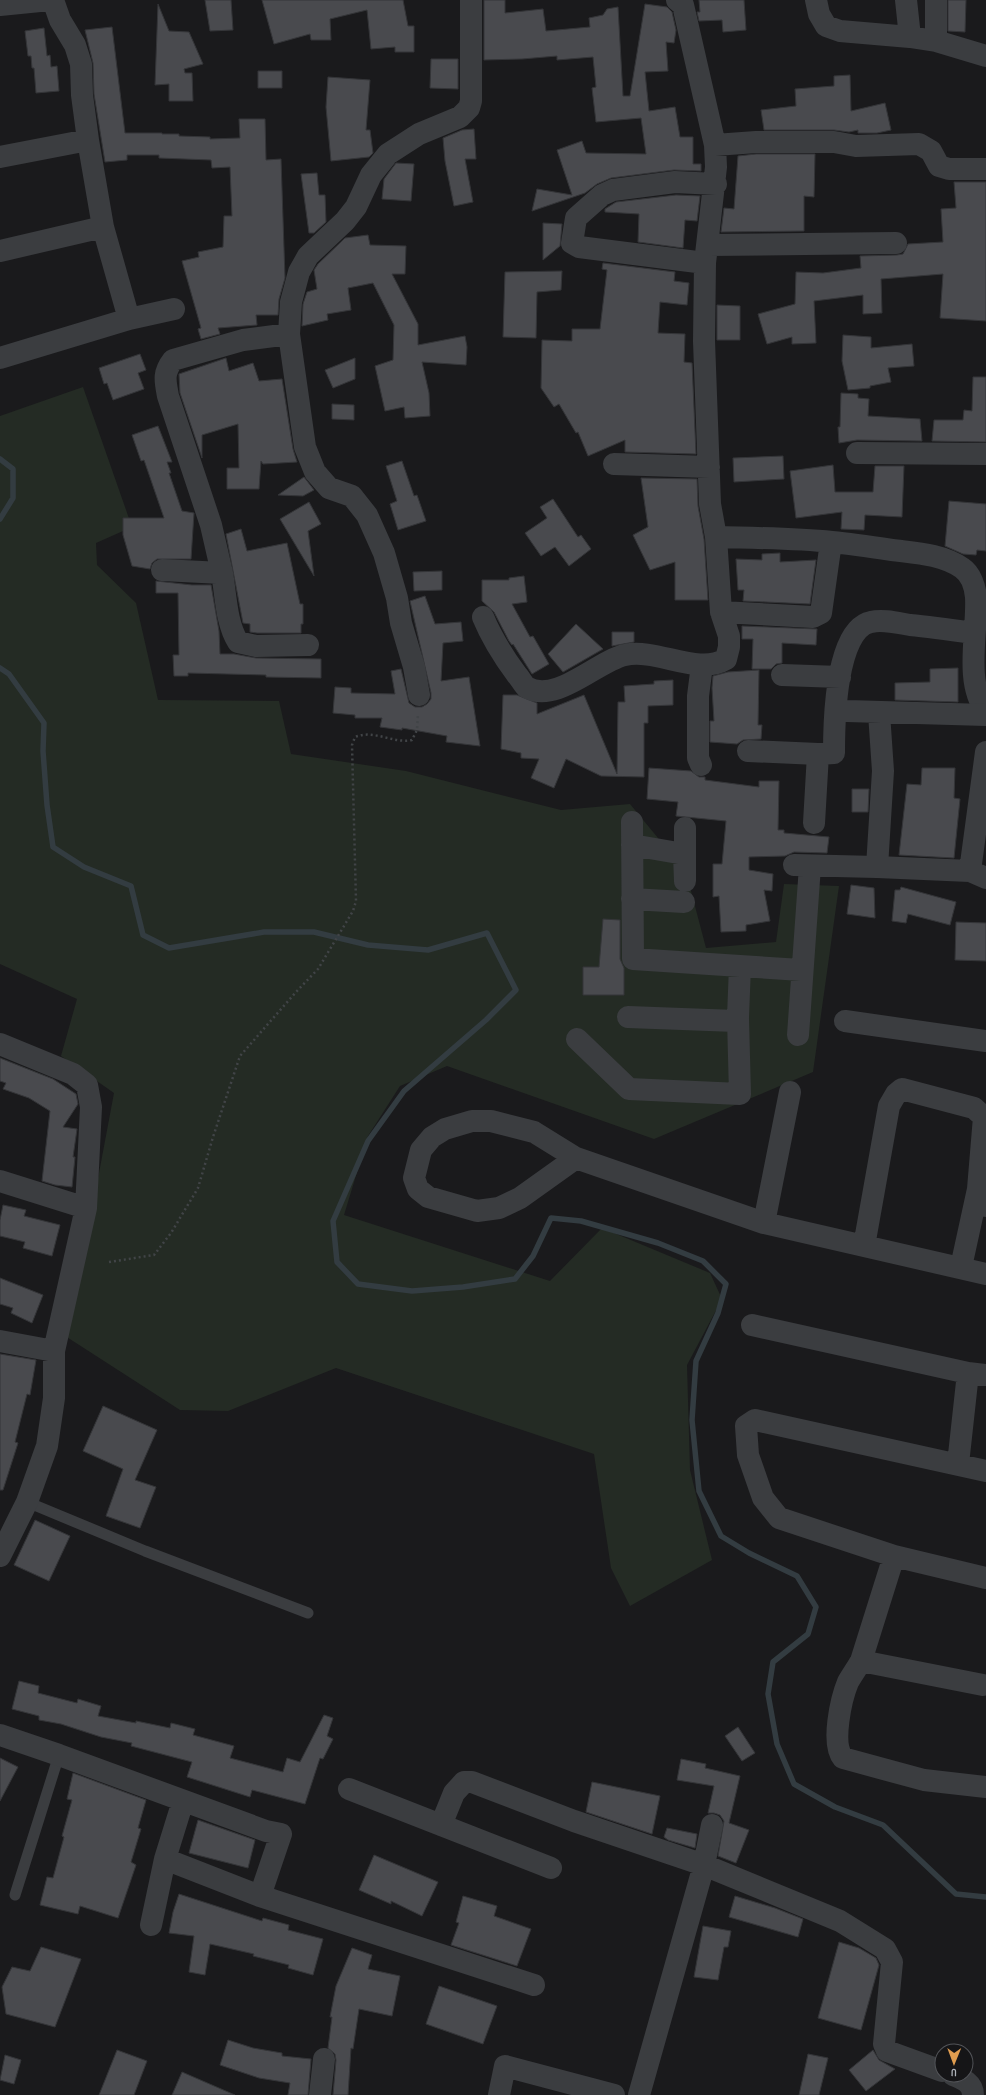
<svg xmlns="http://www.w3.org/2000/svg" width="986" height="2095" viewBox="0 0 986 2095" font-family="'Sofia Sans Condensed',sans-serif">
<style>
.green{fill:#242b24}
.lines{fill:none;stroke-linecap:round;stroke-linejoin:round}
.stream{stroke:#333c41;stroke-width:5.5}
.building{fill:#494a4e;stroke:#343538}
.path{stroke:#414447;stroke-width:2.5;stroke-dasharray:2 3;stroke-linecap:butt}
.lane{stroke:#3b3d40;stroke-width:11}
.street{stroke:#3b3d40;stroke-width:22}
</style>
<rect width="100%" height="100%" fill="#1a1a1c"/>
<!-- green -->
<path class="green" d="M 83,387 L 132,527 L 96,543 L 97,565 L 136,603 L 158,700 L 279,701 L 291,754 L 406,771 L 561,810 L 630,804 L 686,872 L 706,948 L 776,942 L 784,884 L 839,886 L 813,1072 L 654,1139 L 447,1066 L 400,1086 L 368,1136 L 344,1215 L 550,1281 L 602,1228 L 710,1273 L 722,1299 L 687,1365 L 690,1470 L 712,1560 L 630,1606 L 611,1568 L 594,1454 L 336,1368 L 228,1411 L 180,1410 L 59,1332 L 84,1253 L 114,1093 L 61,1056 L 77,999 L 0,964 L 0,416 Z"/>
<g class="lines">
<!-- stream -->
<path class="stream" d="M 0,459 L 13,469 L 13,498 L 0,519
M 0,668 L 9,674 L 44,723 L 43,751 L 47,805 L 53,847 L 84,867 L 131,886 L 143,935 L 169,948 L 264,932 L 314,932 L 368,945 L 428,950 L 487,933 L 516,990 L 486,1020 L 404,1091 L 368,1141 L 333,1221 L 337,1262 L 358,1284 L 412,1291 L 463,1287 L 515,1279 L 533,1256 L 551,1218 L 581,1221 L 658,1243 L 703,1261 L 726,1284 L 718,1313 L 696,1361 L 692,1420 L 699,1491 L 721,1536 L 749,1553 L 797,1576 L 816,1607 L 808,1634 L 773,1662 L 768,1694 L 777,1744 L 794,1784 L 835,1807 L 883,1825 L 956,1894 L 986,1897"/>
</g>
<!-- building -->
<path class="building" d="M 205,0 L 231,0 L 233,30 L 210,31 Z
M 262,0 L 403,0 L 408,26 L 414,26 L 414,52 L 395,52 L 395,47 L 371,49 L 367,10 L 330,19 L 331,40 L 311,40 L 310,34 L 274,44 Z
M 484,0 L 505,0 L 505,13 L 543,9 L 546,31 L 590,27 L 589,18 L 603,15 L 607,9 L 618,7 L 623,96 L 630,96 L 645,4 L 667,7 L 672,12 L 676,30 L 674,43 L 666,42 L 668,71 L 645,72 L 649,111 L 675,107 L 680,137 L 693,137 L 693,164 L 701,164 L 701,171 L 674,170 L 611,178 L 597,184 L 585,193 L 532,211 L 537,189 L 572,195 L 557,150 L 582,141 L 586,153 L 646,154 L 641,118 L 596,122 L 592,88 L 596,87 L 593,57 L 557,60 L 557,56 L 522,59 L 484,60 Z
M 699,0 L 744,0 L 746,30 L 723,32 L 722,20 L 699,21 L 697,12 L 700,12 Z
M 948,0 L 966,0 L 965,32 L 948,31 Z
M 158,4 L 169,31 L 189,32 L 203,64 L 184,69 L 185,73 L 192,73 L 193,101 L 169,101 L 169,84 L 155,85 Z
M 112,27 L 125,133 L 162,133 L 162,134 L 179,134 L 179,136 L 210,137 L 210,139 L 240,138 L 239,119 L 265,119 L 266,160 L 281,159 L 285,278 L 279,299 L 278,315 L 256,315 L 257,325 L 218,328 L 220,334 L 201,339 L 198,329 L 201,328 L 182,261 L 199,257 L 198,252 L 223,247 L 224,216 L 232,216 L 230,167 L 212,168 L 211,160 L 159,158 L 159,155 L 127,155 L 127,160 L 105,162 L 94,94 L 93,63 L 85,30 Z
M 44,28 L 47,56 L 50,55 L 51,67 L 57,66 L 59,91 L 36,93 L 34,68 L 32,68 L 31,56 L 28,56 L 25,31 Z
M 431,59 L 458,59 L 458,89 L 430,88 Z
M 258,71 L 282,71 L 282,88 L 258,88 Z
M 850,75 L 851,111 L 885,103 L 891,130 L 877,133 L 858,133 L 858,130 L 849,132 L 834,130 L 764,130 L 761,110 L 796,106 L 795,89 L 834,86 L 834,76 Z
M 328,77 L 370,80 L 366,130 L 370,130 L 373,153 L 369,157 L 331,161 L 326,107 Z
M 474,129 L 476,159 L 465,159 L 473,202 L 454,206 L 445,161 L 443,138 L 462,130 Z
M 756,154 L 815,154 L 814,197 L 804,196 L 804,231 L 721,232 L 724,208 L 734,209 L 738,156 Z
M 396,163 L 414,164 L 411,201 L 382,199 L 384,179 Z
M 317,173 L 319,195 L 325,195 L 326,222 L 314,233 L 309,233 L 301,174 Z
M 954,182 L 986,182 L 986,321 L 940,318 L 943,274 L 881,279 L 882,313 L 863,314 L 863,295 L 814,301 L 816,343 L 792,344 L 792,337 L 767,344 L 758,314 L 795,304 L 796,272 L 823,273 L 861,268 L 860,256 L 897,255 L 903,254 L 908,244 L 943,242 L 941,209 L 956,208 Z
M 676,195 L 700,196 L 697,221 L 685,220 L 683,248 L 638,242 L 639,214 L 605,212 L 605,209 L 616,202 Z
M 543,223 L 562,224 L 560,246 L 543,260 Z
M 368,235 L 370,245 L 406,246 L 405,274 L 392,274 L 418,324 L 418,345 L 465,336 L 467,347 L 466,365 L 422,362 L 429,393 L 430,416 L 405,418 L 404,407 L 385,411 L 375,366 L 393,360 L 394,325 L 373,283 L 348,288 L 351,310 L 327,314 L 328,320 L 302,326 L 303,304 L 307,292 L 317,289 L 314,270 L 318,264 L 345,238 Z
M 603,263 L 675,272 L 674,281 L 689,283 L 687,305 L 660,302 L 658,333 L 685,334 L 684,362 L 692,363 L 696,454 L 625,452 L 625,440 L 588,456 L 578,432 L 576,433 L 559,404 L 554,407 L 541,388 L 542,340 L 572,341 L 572,329 L 600,329 L 607,270 L 602,269 Z
M 562,271 L 561,290 L 537,292 L 536,338 L 503,337 L 505,272 Z
M 717,305 L 740,306 L 740,340 L 717,340 Z
M 843,335 L 871,337 L 871,348 L 912,344 L 914,366 L 888,368 L 891,382 L 870,386 L 870,388 L 848,390 L 842,361 Z
M 140,354 L 146,370 L 138,373 L 144,389 L 113,400 L 107,383 L 104,384 L 99,368 Z
M 226,358 L 229,371 L 253,363 L 259,381 L 282,379 L 293,449 L 297,462 L 263,464 L 261,461 L 259,489 L 227,489 L 227,468 L 239,468 L 238,424 L 202,435 L 202,458 L 180,393 L 179,374 Z
M 355,358 L 355,379 L 333,388 L 325,370 Z
M 973,377 L 986,377 L 986,442 L 932,441 L 934,420 L 963,420 L 964,410 L 972,411 Z
M 841,393 L 858,394 L 858,398 L 869,399 L 868,416 L 920,419 L 922,441 L 857,440 L 839,443 L 838,427 L 840,427 Z
M 332,404 L 354,405 L 354,420 L 332,419 Z
M 158,426 L 172,462 L 167,462 L 171,473 L 169,473 L 182,511 L 194,513 L 191,559 L 157,559 L 152,563 L 150,569 L 132,566 L 123,535 L 123,518 L 164,518 L 144,460 L 141,461 L 132,435 Z
M 783,456 L 784,479 L 734,482 L 733,458 Z
M 402,461 L 414,496 L 417,495 L 426,521 L 398,530 L 390,504 L 397,501 L 386,466 Z
M 833,465 L 835,492 L 873,492 L 875,466 L 904,466 L 902,517 L 865,515 L 864,530 L 841,529 L 842,512 L 796,518 L 790,471 Z
M 304,477 L 314,490 L 303,496 L 278,495 Z
M 641,478 L 697,479 L 698,506 L 704,539 L 708,600 L 675,600 L 675,562 L 650,570 L 633,535 L 648,527 Z
M 553,499 L 578,537 L 581,535 L 591,549 L 569,566 L 555,547 L 541,556 L 525,533 L 547,518 L 540,507 Z
M 949,501 L 986,504 L 986,551 L 977,550 L 976,555 L 963,554 L 945,546 Z
M 309,502 L 321,524 L 308,531 L 314,576 L 280,519 Z
M 241,529 L 247,551 L 287,543 L 300,604 L 303,604 L 303,624 L 301,624 L 301,633 L 257,633 L 250,632 L 250,624 L 243,623 L 226,534 Z
M 780,553 L 780,562 L 816,560 L 810,604 L 743,601 L 744,590 L 738,590 L 736,559 L 762,560 L 762,554 Z
M 442,571 L 442,590 L 414,591 L 413,572 Z
M 524,576 L 527,602 L 512,604 L 530,637 L 533,636 L 549,664 L 532,674 L 513,644 L 512,645 L 509,641 L 494,612 L 482,601 L 482,580 L 509,580 L 509,578 Z
M 156,581 L 192,585 L 211,585 L 219,631 L 220,654 L 234,654 L 256,658 L 321,659 L 321,678 L 266,677 L 266,675 L 188,673 L 188,676 L 174,676 L 173,655 L 179,655 L 178,593 L 156,593 Z
M 425,596 L 435,624 L 461,622 L 463,641 L 443,643 L 441,681 L 469,677 L 480,746 L 446,742 L 447,736 L 402,728 L 402,730 L 380,727 L 382,718 L 355,718 L 355,715 L 333,713 L 335,687 L 351,688 L 351,693 L 395,694 L 391,671 L 401,669 L 409,703 L 415,707 L 422,707 L 427,704 L 431,699 L 431,693 L 410,601 Z
M 576,624 L 603,649 L 563,672 L 548,654 Z
M 742,626 L 817,629 L 816,645 L 782,643 L 782,663 L 776,664 L 771,669 L 752,669 L 753,639 L 742,639 Z
M 612,632 L 634,632 L 634,642 L 612,646 Z
M 958,668 L 958,702 L 895,700 L 895,683 L 930,682 L 930,669 Z
M 759,670 L 758,725 L 762,725 L 761,739 L 743,740 L 737,744 L 710,742 L 710,721 L 714,721 L 712,688 L 713,676 L 728,672 Z
M 673,680 L 673,705 L 648,706 L 648,723 L 644,723 L 644,777 L 601,776 L 566,759 L 554,788 L 531,778 L 539,759 L 521,758 L 521,753 L 501,749 L 503,695 L 517,695 L 537,703 L 537,714 L 584,695 L 617,774 L 618,702 L 625,702 L 624,686 L 654,684 L 654,681 Z
M 649,768 L 691,771 L 699,777 L 705,777 L 705,780 L 759,787 L 759,781 L 779,781 L 778,830 L 784,830 L 784,833 L 829,837 L 827,853 L 794,852 L 785,856 L 749,857 L 749,870 L 773,874 L 772,891 L 764,890 L 770,921 L 746,925 L 746,931 L 721,932 L 719,896 L 713,897 L 713,864 L 722,864 L 726,821 L 676,816 L 678,802 L 647,799 Z
M 922,768 L 955,768 L 954,798 L 960,799 L 954,858 L 899,855 L 907,784 L 921,785 Z
M 852,789 L 869,789 L 868,812 L 852,812 Z
M 851,885 L 874,888 L 875,918 L 847,914 Z
M 901,887 L 956,902 L 950,925 L 908,914 L 906,923 L 892,921 L 895,890 L 900,890 Z
M 603,919 L 620,920 L 620,959 L 624,968 L 624,995 L 583,995 L 583,967 L 599,967 Z
M 956,922 L 986,923 L 986,961 L 955,960 Z
M 0,1058 L 53,1079 L 76,1094 L 78,1104 L 63,1127 L 77,1129 L 73,1157 L 75,1157 L 72,1187 L 55,1185 L 42,1181 L 50,1111 L 29,1098 L 3,1089 L 6,1083 L 0,1081 Z
M 3,1205 L 26,1210 L 24,1216 L 60,1225 L 52,1256 L 23,1248 L 25,1242 L 0,1236 L 0,1220 Z
M 0,1278 L 43,1295 L 32,1323 L 11,1313 L 13,1308 L 0,1304 Z
M 0,1354 L 36,1360 L 30,1395 L 27,1394 L 15,1442 L 18,1443 L 3,1490 L 0,1490 Z
M 103,1406 L 157,1430 L 135,1480 L 156,1487 L 140,1528 L 106,1516 L 123,1469 L 83,1451 Z
M 35,1520 L 70,1536 L 49,1581 L 14,1565 Z
M 19,1681 L 39,1686 L 38,1693 L 77,1703 L 78,1699 L 101,1706 L 98,1716 L 136,1723 L 136,1721 L 170,1728 L 171,1723 L 195,1729 L 193,1735 L 234,1746 L 230,1758 L 283,1772 L 287,1758 L 300,1762 L 324,1715 L 333,1718 L 327,1736 L 333,1739 L 323,1759 L 320,1758 L 305,1804 L 252,1790 L 250,1797 L 187,1777 L 192,1762 L 131,1746 L 132,1743 L 101,1737 L 61,1724 L 39,1720 L 39,1716 L 12,1709 Z
M 738,1727 L 755,1753 L 742,1761 L 725,1736 Z
M 0,1758 L 18,1767 L 0,1801 Z
M 681,1759 L 706,1764 L 705,1768 L 740,1776 L 729,1823 L 749,1830 L 736,1863 L 718,1856 L 724,1821 L 720,1815 L 714,1813 L 708,1813 L 714,1786 L 677,1780 Z
M 73,1773 L 146,1800 L 138,1828 L 141,1829 L 131,1862 L 136,1865 L 118,1918 L 80,1906 L 78,1914 L 40,1905 L 47,1877 L 53,1878 L 64,1837 L 62,1836 L 72,1800 L 67,1799 Z
M 592,1782 L 660,1796 L 652,1834 L 586,1812 Z
M 198,1820 L 255,1840 L 248,1868 L 189,1853 Z
M 667,1828 L 697,1834 L 695,1848 L 668,1840 L 664,1837 Z
M 374,1855 L 438,1882 L 422,1916 L 391,1901 L 391,1904 L 359,1890 Z
M 179,1894 L 262,1921 L 263,1918 L 289,1925 L 288,1930 L 323,1939 L 313,1975 L 288,1968 L 289,1965 L 253,1956 L 254,1954 L 210,1944 L 205,1975 L 189,1972 L 194,1936 L 169,1933 L 173,1912 Z
M 463,1896 L 497,1906 L 494,1916 L 531,1929 L 517,1966 L 451,1945 L 459,1923 L 456,1922 Z
M 735,1896 L 775,1908 L 803,1919 L 798,1937 L 729,1917 Z
M 703,1926 L 731,1931 L 728,1947 L 724,1947 L 718,1980 L 694,1977 Z
M 839,1942 L 859,1948 L 876,1958 L 879,1965 L 861,2030 L 818,2018 Z
M 41,1947 L 81,1959 L 55,2027 L 6,2014 L 2,1987 L 12,1967 L 30,1971 Z
M 352,1948 L 372,1955 L 368,1969 L 400,1976 L 392,2016 L 359,2009 L 353,2049 L 351,2048 L 348,2095 L 333,2095 L 336,2060 L 335,2054 L 328,2048 L 332,2017 L 330,2017 L 336,1986 Z
M 439,1986 L 497,2006 L 483,2044 L 426,2024 Z
M 228,2040 L 253,2048 L 282,2053 L 282,2056 L 311,2059 L 308,2095 L 288,2095 L 290,2083 L 259,2078 L 220,2065 Z
M 117,2050 L 147,2061 L 134,2095 L 99,2095 Z
M 873,2050 L 879,2060 L 895,2069 L 866,2091 L 849,2070 Z
M 808,2054 L 828,2058 L 819,2095 L 799,2095 Z
M 5,2055 L 21,2060 L 14,2084 L 0,2080 Z
M 182,2072 L 235,2095 L 172,2095 Z"/>
<g class="lines">
<!-- path -->
<path class="path" d="M 109,1262 L 154,1255 L 171,1233 L 198,1188 L 213,1137 L 240,1056 L 296,992 L 318,969 L 353,911 L 356,901 L 352,745 L 355,737 C 374,729 393,744 412,740 L 417,730 L 418,714"/>
<!-- lane -->
<path class="lane" d="M 27,1502 L 145,1551 L 308,1613
M 15,1895 L 59,1755"/>
<!-- street -->
<path class="street" d="M 53,0 L 60,20 L 75,45 L 81,64 L 82,95 L 88,140
M 816,0 L 819,14 L 826,26 L 840,31 L 910,37
M 906,0 L 910,37 L 936,41 L 986,56
M 0,5 L 50,0
M 936,41 L 936,0
M 715,145 L 756,142 L 834,142 L 856,146 L 919,144 L 931,151 L 939,166 L 949,169 L 986,169
M 0,157 L 88,140 L 103,227 L 0,251
M 103,227 L 129,319
M 708,245 L 896,243
M 705,263 L 579,247 L 572,243 L 576,218 L 602,195 L 613,190 L 675,182 L 716,184
M 0,358 L 129,319 L 174,309
M 857,453 L 986,454
M 614,464 L 709,467
M 716,537 C 755,538 793,538 832,542 C 852,544 872,547 892,550 C 915,553 942,554 962,568 C 971,574 975,587 976,597 C 978,630 964,683 986,710
M 162,570 L 222,573 C 226,595 226,623 238,642 L 256,646 L 308,645
M 222,573 L 211,525 L 168,396 C 165,380 163,373 173,360 L 243,340 L 289,334
M 721,612 L 813,617 L 821,613 L 831,542
M 483,617 C 492,639 503,656 517,675 C 520,678 523,684 526,687 C 556,705 597,661 625,655 C 657,648 698,676 726,659 L 729,647 L 729,636 L 721,612 L 716,537 L 710,504 L 704,341 L 705,263 L 716,167 L 715,145 L 683,5 L 677,0
M 782,675 L 840,677
M 419,695 L 414,667 L 401,623 L 397,598 L 384,553 L 367,515 L 352,496 L 329,488 L 315,472 L 305,447 L 289,334 L 291,302 L 299,272 L 308,256 L 345,221 L 356,207 L 371,175 L 388,154 L 419,134 L 460,117 L 469,108 L 471,101 L 471,0
M 847,711 L 986,715
M 748,751 L 818,754 L 834,753 C 834,724 835,629 871,622 C 883,619 898,623 910,625 C 931,627 952,630 973,633
M 986,752 L 970,871 L 986,878
M 701,765 L 698,758 L 698,696 L 702,665
M 632,822 L 633,959 L 740,966
M 814,823 L 818,754
M 632,845 L 684,854 L 685,881 L 685,828
M 794,865 L 877,867 L 970,871
M 877,867 L 883,771 L 879,713
M 632,899 L 684,902
M 628,1017 L 736,1021 L 738,1017 L 740,966 L 801,970
M 845,1021 L 986,1041
M 798,1035 L 810,866
M 577,1039 L 629,1089 L 740,1094 L 738,1019
M 0,1044 L 73,1074 L 87,1085 L 91,1107 L 86,1208 L 54,1351 L 54,1398 L 47,1446 L 27,1502 L 0,1556
M 576,1158 L 534,1132 L 491,1121 L 472,1121 L 445,1129 L 432,1137 L 421,1150 L 414,1178 L 418,1189 L 428,1197 L 477,1211 L 499,1208 L 520,1198 L 576,1158 L 764,1223 L 986,1274
M 0,1181 L 86,1208
M 764,1223 L 790,1092
M 864,1246 L 889,1106 L 896,1094 L 902,1089 L 974,1108 L 984,1117 L 978,1189
M 961,1267 L 978,1189 L 986,1206
M 752,1325 L 968,1373 L 986,1375
M 0,1341 L 54,1351
M 958,1464 L 968,1373
M 986,1471 L 755,1420 L 746,1426 L 748,1455 L 763,1498 L 779,1518 L 894,1556 L 986,1578
M 894,1556 L 861,1661 L 983,1685
M 861,1661 C 857,1668 852,1675 848,1682 C 841,1699 831,1744 843,1758 L 924,1780 L 986,1787
M 0,1735 L 59,1755 L 266,1831 L 281,1834 L 260,1896
M 349,1789 L 551,1868
M 441,1825 L 454,1793 L 464,1782 L 472,1782 L 574,1821 L 704,1865 L 840,1921 L 885,1949 L 892,1962 L 884,2044 L 887,2051 L 942,2071
M 165,1859 L 260,1896 L 534,1985
M 151,1925 L 165,1859 L 183,1801
M 953,2075 C 963,2079 973,2083 973,2095
M 320,2095 L 324,2059
M 499,2095 L 505,2066 L 614,2095
M 639,2095 L 704,1865 L 712,1825"/>
</g>
<!-- north arrow -->
<g transform="translate(954 2063) rotate(181)"><circle r="19" fill="#151517" stroke="#525458"/>
<path d="M0-3L7 15L0 10L-7 15Z" fill="#df9c4f"/>
<text y="-6" font-size="11" font-weight="bold" text-anchor="middle" fill="#aeb3ba">U</text>
</g>
</svg>
